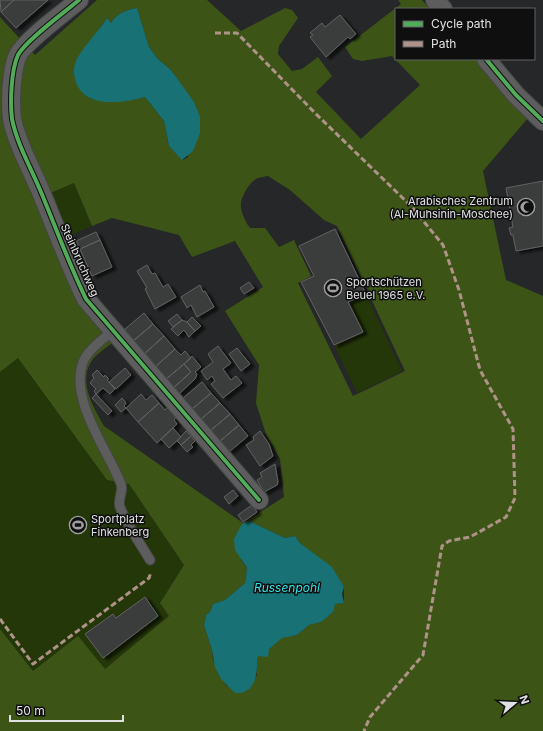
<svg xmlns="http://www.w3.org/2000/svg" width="543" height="731" viewBox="0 0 543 731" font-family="Inter,sans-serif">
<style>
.green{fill:#243708}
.forest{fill:#3c5516;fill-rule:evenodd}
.water{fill:#187174}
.building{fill:#3b3c3d;stroke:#626263;filter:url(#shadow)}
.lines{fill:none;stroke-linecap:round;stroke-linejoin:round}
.lane-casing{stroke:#444546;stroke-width:11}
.street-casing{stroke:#444546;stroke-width:20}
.lane{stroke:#5d5d5e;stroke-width:9}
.street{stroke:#5d5d5e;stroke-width:18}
.quiet{stroke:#af9288;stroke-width:3;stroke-dasharray:6 3;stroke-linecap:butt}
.cycleway-casing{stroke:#0f0f10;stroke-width:6}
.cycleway{stroke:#51ab58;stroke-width:4}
.labels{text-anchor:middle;stroke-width:3;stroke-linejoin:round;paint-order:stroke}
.poi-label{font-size:11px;fill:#e1e1e3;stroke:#0f0f10;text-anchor:start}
.street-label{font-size:11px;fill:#e1e1e3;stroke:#0f0f10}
.water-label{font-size:12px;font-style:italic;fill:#32e4e9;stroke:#0f0f10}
</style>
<defs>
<filter id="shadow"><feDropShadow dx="4.5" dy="2.5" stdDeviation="1" flood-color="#0009"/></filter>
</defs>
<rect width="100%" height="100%" fill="#262728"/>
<!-- green -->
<path class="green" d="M 74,183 L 92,226 L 69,236 L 51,193 Z
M 366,294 L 402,371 L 357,393 L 334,345 L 363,332 L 348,302 Z
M 18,358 L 107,480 L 129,484 L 184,565 L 160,603 L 169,616 L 105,669 L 33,671 L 0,629 L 0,372 Z"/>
<!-- forest -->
<path class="forest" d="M 97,0 L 207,0 L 241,31 L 285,8 L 292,10 L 298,18 L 279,46 L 278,54 L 292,71 L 302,69 L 318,57 L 332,76 L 316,92 L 361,139 L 420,85 L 392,56 L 362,61 L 353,59 L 345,47 L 401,4 L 398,0 L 422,0 L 430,9 L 396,9 L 396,59 L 475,59 L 528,118 L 483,171 L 506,280 L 543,296 L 543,731 L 0,731 L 0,629 L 33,671 L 78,636 L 105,669 L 169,616 L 160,603 L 184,565 L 129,484 L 107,480 L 18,358 L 0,372 L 0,17 L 35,55 ZM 137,8 L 149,47 L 158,59 L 171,70 L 184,89 L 188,157 L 183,160 L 169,146 L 164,121 L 145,97 C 127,102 110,102 91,99 L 75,63 L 107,18 L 111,23 C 117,13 126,10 137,8 ZM 268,176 L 290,190 L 324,220 L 337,226 L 405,371 L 353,396 L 298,283 L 311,276 L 294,240 L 279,247 L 265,228 L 250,228 C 246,223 240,211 241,204 C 241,197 249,183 256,179 C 259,177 264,177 268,176 ZM 74,183 L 92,226 L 112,218 L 179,235 L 192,257 L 235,241 L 263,287 L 225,311 L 259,365 L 256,403 L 266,434 L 280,459 L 284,497 L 243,523 L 104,426 C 94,408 78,383 91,362 C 95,354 108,347 114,341 L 48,194 ZM 249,521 L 285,538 L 295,536 L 300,543 L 316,556 L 344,587 L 344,603 L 335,604 L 321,622 L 309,625 L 297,635 L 282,637 L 258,656 C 258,663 255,670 257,676 L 227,686 L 219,675 L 213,659 L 212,650 L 204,625 L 206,615 L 210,612 L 213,604 L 225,600 L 245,583 L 247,568 L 241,560 Z"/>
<!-- water -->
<path class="water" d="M 137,8 L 149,47 L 158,59 L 171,70 L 179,81 L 194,102 L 200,117 L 200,133 L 193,151 L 182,160 L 169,146 L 164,121 L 145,97 C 123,103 85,109 76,82 C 74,76 73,70 75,64 C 78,52 100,30 107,18 L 111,23 C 117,13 126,10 137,8 Z
M 249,521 L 285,538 L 295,536 L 300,543 L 332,567 L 344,587 L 342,594 L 344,603 L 335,604 L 333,612 L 321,622 L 309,625 L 297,635 L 282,638 L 269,649 L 268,657 L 258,656 C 256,672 258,694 235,693 L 221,679 L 215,667 L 212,650 L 204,625 L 206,615 L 210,612 L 213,604 L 225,600 L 245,583 L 247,568 L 235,550 L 234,539 L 242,524 Z"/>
<!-- building -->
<path class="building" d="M 0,0 L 14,0 L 1,12 Z
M 14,0 L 48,0 L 16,28 L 1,12 Z
M 340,15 L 356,34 L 350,39 L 348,37 L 326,57 L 310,37 L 313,35 L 310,33 L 322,23 L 325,27 Z
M 543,181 L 543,246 L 516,251 L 513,235 L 511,235 L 509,228 L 513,227 L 506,188 Z
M 335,229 L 366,294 L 348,302 L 363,332 L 334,345 L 301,282 L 314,276 L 299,246 Z
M 96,232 L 100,240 L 80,249 L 76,241 Z
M 100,240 L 112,267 L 92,276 L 80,249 Z
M 147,265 L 152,274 L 155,273 L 163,287 L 168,284 L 176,297 L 155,309 L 145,289 L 147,288 L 137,271 Z
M 249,282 L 254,288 L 244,294 L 240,288 Z
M 200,285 L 203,292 L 205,291 L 214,307 L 197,317 L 191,305 L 187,308 L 181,297 Z
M 144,313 L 153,324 L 132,342 L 125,329 Z
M 177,314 L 182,320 L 173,327 L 168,321 Z
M 192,317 L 201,326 L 195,331 L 187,322 Z
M 182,320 L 187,322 L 195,331 L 189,337 L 184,330 L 178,336 L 171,329 Z
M 153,324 L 164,336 L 143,355 L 132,342 Z
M 164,336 L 175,349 L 154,368 L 143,355 Z
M 218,346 L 231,363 L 223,369 L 231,380 L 236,376 L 242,383 L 223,398 L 211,384 L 215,381 L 212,376 L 207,380 L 201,371 L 213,362 L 208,354 Z
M 237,348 L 250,364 L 241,371 L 229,354 Z
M 175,349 L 181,355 L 185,351 L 191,358 L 165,380 L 154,368 Z
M 192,356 L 201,367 L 195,372 L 197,374 L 195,379 L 179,394 L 172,389 L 191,372 L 184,364 Z
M 184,364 L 191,372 L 172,389 L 165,380 Z
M 125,368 L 131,375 L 116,389 L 109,382 Z
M 97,370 L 104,377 L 105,375 L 109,379 L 107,380 L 115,389 L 110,394 L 103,388 L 96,394 L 94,391 L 96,389 L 90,383 L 94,378 L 92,375 Z
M 202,382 L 211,393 L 191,410 L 182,399 Z
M 211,393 L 220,403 L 200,420 L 191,410 Z
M 96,394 L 112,411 L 108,415 L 92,398 Z
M 141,394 L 146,400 L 152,395 L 159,403 L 138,422 L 126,408 Z
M 122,398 L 126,403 L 124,406 L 126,408 L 121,412 L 115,405 Z
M 159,403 L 165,410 L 169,406 L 178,416 L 174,420 L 177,424 L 157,443 L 138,422 Z
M 220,403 L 230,414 L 210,431 L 200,420 Z
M 230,414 L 239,425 L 219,442 L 210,431 Z
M 239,425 L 248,436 L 229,452 L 219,442 Z
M 173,428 L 181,437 L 169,448 L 161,439 Z
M 186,431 L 191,436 L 181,445 L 177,441 Z
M 260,431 L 269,444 L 273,456 L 260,466 L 246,445 L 254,440 L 253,437 Z
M 191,436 L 195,441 L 191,445 L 193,447 L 187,452 L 181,445 Z
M 275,464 L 278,482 L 277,485 L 264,492 L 257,480 L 262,477 L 260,473 Z
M 233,490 L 238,496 L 229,504 L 224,497 Z
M 252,505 L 257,512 L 243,522 L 238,515 Z
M 145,597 L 158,616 L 103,658 L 85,634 L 113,614 L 116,618 Z"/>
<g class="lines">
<defs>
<path id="lane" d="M 112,331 C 103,340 88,349 83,362 C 69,400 108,450 121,484 C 124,491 117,500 120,507 C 127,525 140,543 150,560"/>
<path id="street" d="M 79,0 C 65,12 25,41 18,55 C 11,70 10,103 12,119 C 17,144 31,168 41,192 C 56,228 69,264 86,299 L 259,500
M 435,0 L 443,9
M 486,59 L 516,95 L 543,121"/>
</defs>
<!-- lane casing -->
<use href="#lane" class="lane-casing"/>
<!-- street casing -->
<use href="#street" class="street-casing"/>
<!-- lane -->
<use href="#lane" class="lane"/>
<!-- street -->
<use href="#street" class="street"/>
<!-- quiet -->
<path class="quiet" d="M 215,33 L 237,33 L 315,113 L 411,206 L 443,245 L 459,290 L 480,370 L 513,429 L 515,498 L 506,517 L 470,537 L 449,541 L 442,546 L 423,655 L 370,717 L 364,731
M 0,619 L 33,664 L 149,578 L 151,572"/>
<defs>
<path id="cycleway" d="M 79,0 C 65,12 25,41 18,55 C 11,70 10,103 12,119 C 17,144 31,168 41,192 C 56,228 69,264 86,299 L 259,500
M 486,59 L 516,95 L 543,121"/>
</defs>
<!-- cycleway casing -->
<use href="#cycleway" class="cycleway-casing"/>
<!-- cycleway -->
<use href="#cycleway" class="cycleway"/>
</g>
<!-- icons -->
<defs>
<symbol id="mosque-ring" viewBox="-11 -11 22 22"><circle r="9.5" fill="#0f0f10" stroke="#a0a0a2" stroke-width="1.5"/><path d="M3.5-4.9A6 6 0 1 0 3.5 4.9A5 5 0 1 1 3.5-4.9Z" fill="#a0a0a2"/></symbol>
<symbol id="stadium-ring" viewBox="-11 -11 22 22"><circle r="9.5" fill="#0f0f10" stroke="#a0a0a2" stroke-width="1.5"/><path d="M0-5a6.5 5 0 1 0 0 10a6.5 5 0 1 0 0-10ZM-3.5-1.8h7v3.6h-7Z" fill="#a0a0a2"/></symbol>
</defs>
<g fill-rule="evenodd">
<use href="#mosque-ring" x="516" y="197" width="20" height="20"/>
<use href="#stadium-ring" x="323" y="278" width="20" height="20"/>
<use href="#stadium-ring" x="68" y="515" width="20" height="20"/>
</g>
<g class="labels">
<!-- poi labels -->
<g class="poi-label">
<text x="513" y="205" text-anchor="end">Arabisches Zentrum<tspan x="513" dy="13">(Al-Muhsinin-Moschee)</tspan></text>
<text x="346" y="286">Sportschützen<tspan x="346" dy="13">Beuel 1965 e.V.</tspan></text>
<text x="91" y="523">Sportplatz<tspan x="91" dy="13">Finkenberg</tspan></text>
</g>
<!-- street labels -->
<g class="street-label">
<text transform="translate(80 260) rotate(66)" y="4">Steinbruchweg</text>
</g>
<!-- water labels -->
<g class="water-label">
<text x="287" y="592">Russenpohl</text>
</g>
</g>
<!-- legend -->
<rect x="395" y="8" width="140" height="52" fill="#0f0f10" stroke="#636364"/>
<rect x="403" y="21" width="20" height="6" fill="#51ab58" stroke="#636364"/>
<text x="431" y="28" font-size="12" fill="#e1e1e3">Cycle path</text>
<rect x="403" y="41" width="20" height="6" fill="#af9288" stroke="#636364"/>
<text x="431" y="48" font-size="12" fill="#e1e1e3">Path</text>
<!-- north arrow -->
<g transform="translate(515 703) rotate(71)" stroke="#0f0f10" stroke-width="3" paint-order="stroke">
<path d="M0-3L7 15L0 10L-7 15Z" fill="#e1e1e3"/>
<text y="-6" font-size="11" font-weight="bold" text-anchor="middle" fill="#e1e1e3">N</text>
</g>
<!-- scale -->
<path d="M10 715v6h113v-6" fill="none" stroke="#e1e1e3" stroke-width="2"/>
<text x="16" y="715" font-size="12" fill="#e1e1e3" stroke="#0f0f10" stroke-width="3" paint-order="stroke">50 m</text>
</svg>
